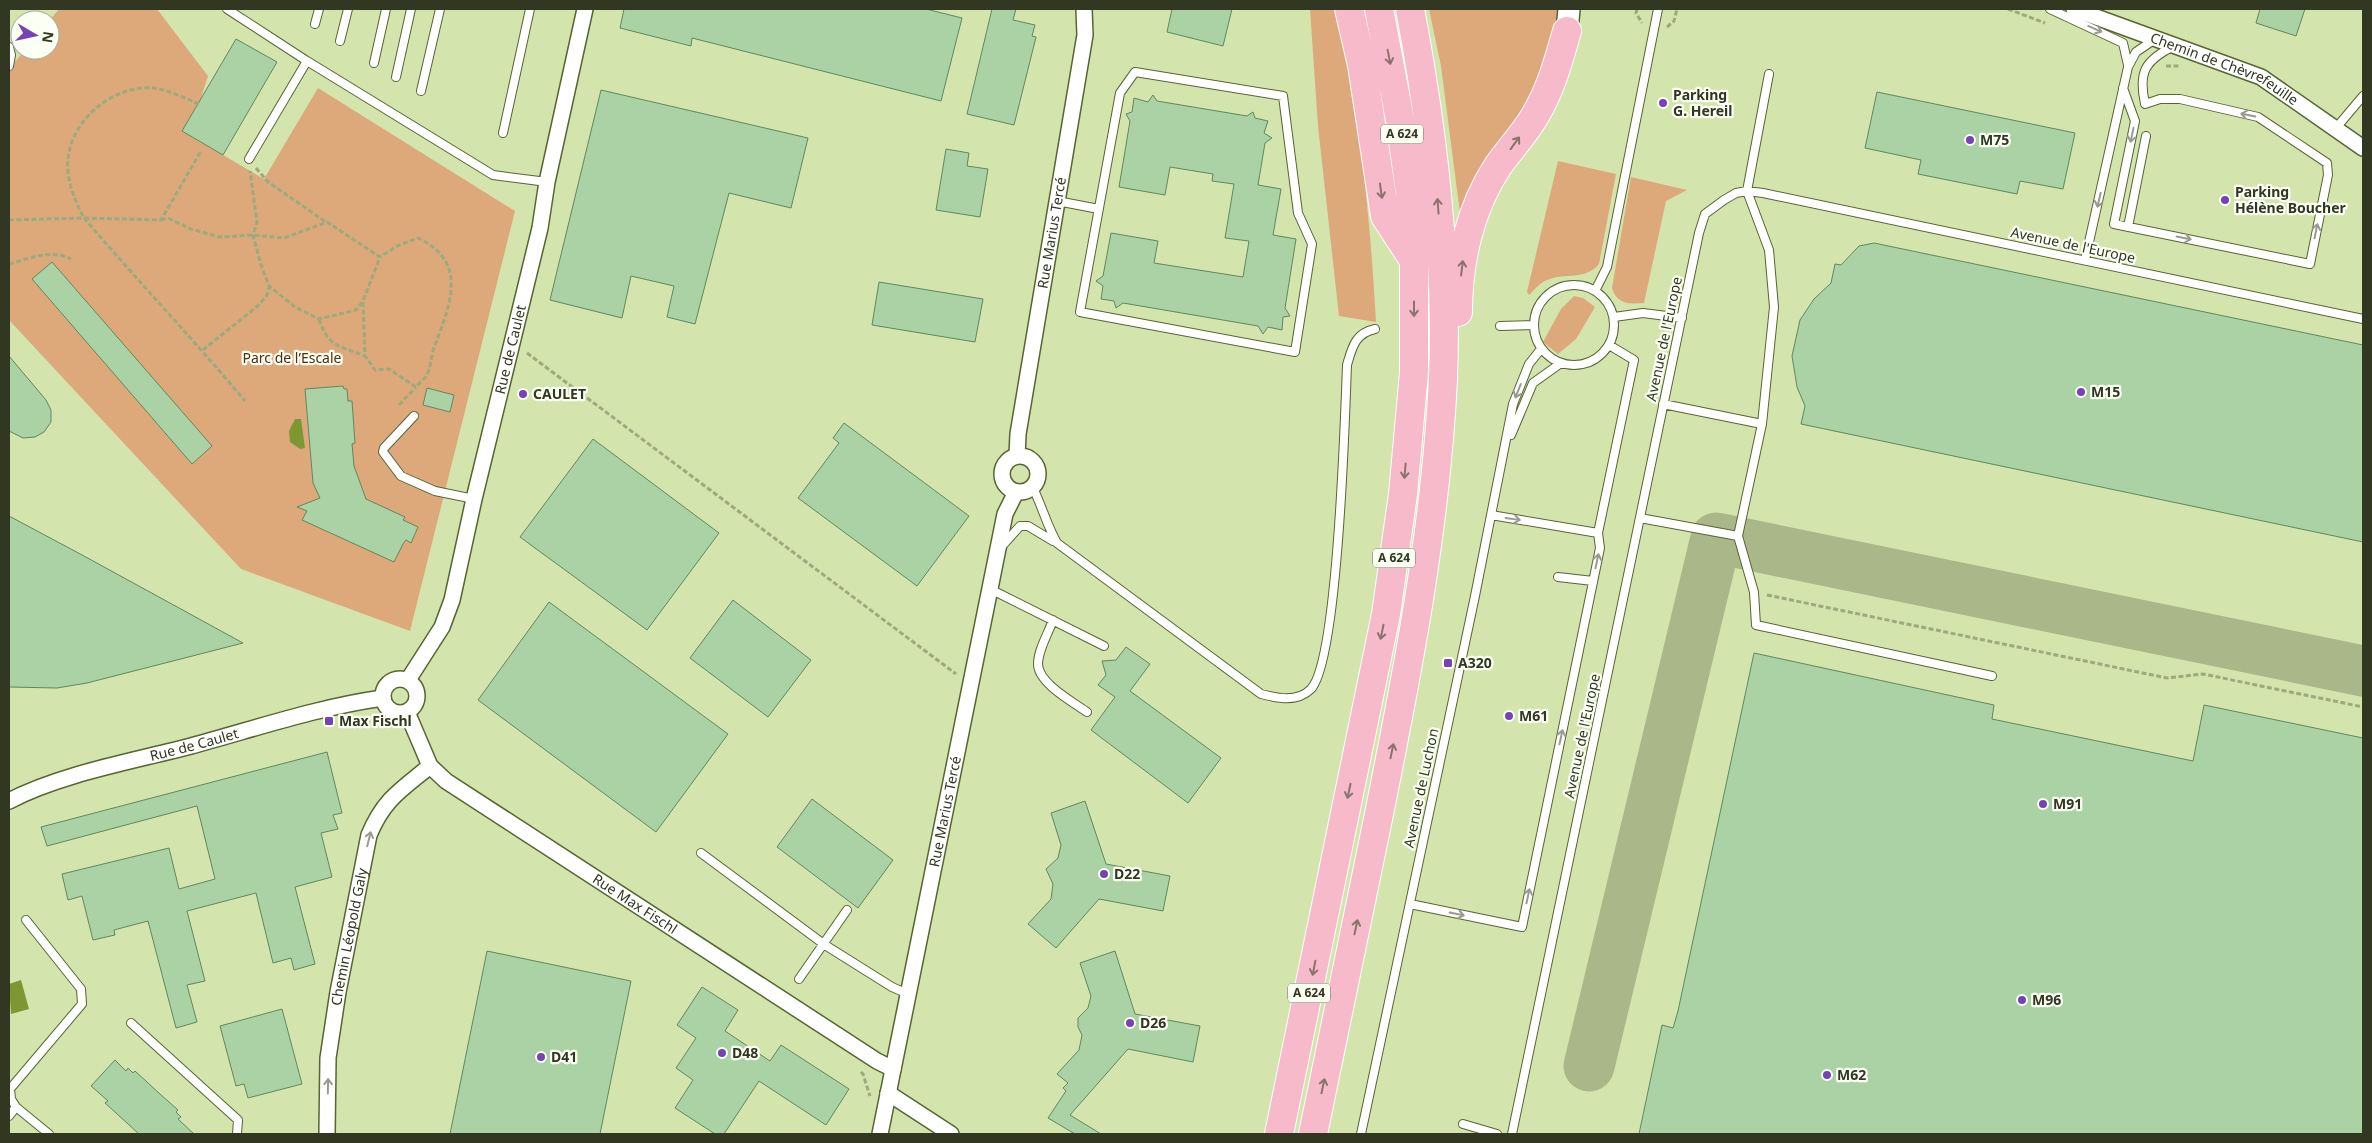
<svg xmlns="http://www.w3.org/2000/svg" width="2372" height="1143" viewBox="0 0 2372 1143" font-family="'Noto Sans',sans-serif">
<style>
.green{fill:#dda97b}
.water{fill:#7f9733}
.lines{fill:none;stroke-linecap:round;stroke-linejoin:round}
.taxiway{stroke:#aab889;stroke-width:51}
.building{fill:#aad2a5;stroke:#62875d}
.lane-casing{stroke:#576533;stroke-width:10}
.street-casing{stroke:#576533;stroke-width:18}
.secondary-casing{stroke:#576533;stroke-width:24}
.highway-casing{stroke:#fff;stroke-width:30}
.path{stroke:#9caa7e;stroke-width:3;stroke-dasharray:5 2.5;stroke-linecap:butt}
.lane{stroke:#fff;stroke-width:8}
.street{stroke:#fff;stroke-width:15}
.secondary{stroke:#fff;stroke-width:21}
.highway{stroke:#f6baca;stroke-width:28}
.oneway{stroke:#989b90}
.oneway2{stroke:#8a726d}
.poi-dot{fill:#7841b7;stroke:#fbfff4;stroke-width:2}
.labels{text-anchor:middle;stroke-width:4.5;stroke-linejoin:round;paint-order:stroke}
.shield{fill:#fbfff4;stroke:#6e7360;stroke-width:1}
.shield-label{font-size:12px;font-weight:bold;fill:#313721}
.street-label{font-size:14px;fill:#313721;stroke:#fbfff4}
.poi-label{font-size:14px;font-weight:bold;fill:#313721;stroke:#fbfff4;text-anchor:start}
.park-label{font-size:14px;fill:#4d2e0f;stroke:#fbfff4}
</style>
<rect width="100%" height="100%" fill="#d3e4ad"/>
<!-- green -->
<path class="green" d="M 59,9 L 157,9 L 208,76 L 199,104 L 182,131 L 264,179 L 318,88 L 515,211 L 410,631 L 241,569 L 9,320 L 9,69 L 25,50 L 50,50 L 50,20 Z
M 1310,9 L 1335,9 C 1360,111 1370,216 1376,322 L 1339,316 L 1318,126 Z
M 1429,9 L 1560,9 L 1546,57 L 1529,101 L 1498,146 L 1460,213 L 1441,66 Z
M 1558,161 L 1616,174 L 1599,264 C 1585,281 1566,272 1547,280 C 1541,282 1534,290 1529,295 L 1527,292 Z
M 1631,177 L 1687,190 L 1666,201 L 1644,303 C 1630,304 1617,305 1612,288 Z
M 1574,296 L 1583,298 L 1595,307 L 1576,339 L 1558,354 L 1543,342 L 1561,309 Z"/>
<!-- water -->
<path class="water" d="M 295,419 L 301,419 L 305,448 L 300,449 L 290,442 L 289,431 Z
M 21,980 L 29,1009 L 11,1014 L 9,984 Z"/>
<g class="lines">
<!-- taxiway -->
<path class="taxiway" d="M 1589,1066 L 1716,538 L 2363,671"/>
</g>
<!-- building -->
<path class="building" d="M 624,9 L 926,9 L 962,18 L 941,101 L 692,38 L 691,46 L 620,28 Z
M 992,9 L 1016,9 L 1013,20 L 1035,25 L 1032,36 L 1036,37 L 1014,125 L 967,114 Z
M 1172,9 L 1232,9 L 1223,46 L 1167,32 Z
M 2260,9 L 2305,9 L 2296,36 L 2256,23 Z
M 236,39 L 277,62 L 223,155 L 182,131 Z
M 601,90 L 808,138 L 791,208 L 729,193 L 695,324 L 667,317 L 674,286 L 631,276 L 622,318 L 550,300 Z
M 1877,92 L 2075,133 L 2063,189 L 2020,181 L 2017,194 L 1918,174 L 1921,160 L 1865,148 Z
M 1153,95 L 1157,101 L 1247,116 L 1253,112 L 1255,118 L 1268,121 L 1264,133 L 1272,138 L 1265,143 L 1258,185 L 1281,189 L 1273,235 L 1296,239 L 1285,308 L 1290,316 L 1283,317 L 1282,330 L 1268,327 L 1263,334 L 1258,326 L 1123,303 L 1116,308 L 1114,301 L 1101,299 L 1103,286 L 1096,281 L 1103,276 L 1111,233 L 1158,241 L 1154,263 L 1243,277 L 1249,241 L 1225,238 L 1234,184 L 1212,181 L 1213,174 L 1170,167 L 1165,195 L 1119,187 L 1130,121 L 1126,114 L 1132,112 L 1134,98 L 1148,102 Z
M 946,149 L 969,153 L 967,166 L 988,169 L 980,217 L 936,210 Z
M 1874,243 L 2363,345 L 2363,542 L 1801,424 L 1805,406 L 1797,387 L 1792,356 L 1800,320 L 1814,299 L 1831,283 L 1835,264 L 1841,265 L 1859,246 Z
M 52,262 L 212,446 L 192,464 L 32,279 Z
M 879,282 L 983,299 L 975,342 L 872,325 Z
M 9,356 L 46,400 L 51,410 L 51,422 L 44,432 L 35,437 L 23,438 L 9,431 Z
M 343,386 L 344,389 L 347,389 L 348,401 L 352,401 L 355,443 L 352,444 L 354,466 L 366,499 L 405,517 L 403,520 L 418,527 L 411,543 L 406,540 L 403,544 L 394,562 L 302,520 L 307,511 L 297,507 L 320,498 L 313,483 L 305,389 Z
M 427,388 L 454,395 L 450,412 L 423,405 Z
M 844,423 L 969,516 L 917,586 L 798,498 L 839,443 L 833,438 Z
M 593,439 L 719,533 L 647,630 L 520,537 Z
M 9,516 L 84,556 L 243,643 L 87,683 L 57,688 L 9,687 Z
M 733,600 L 811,660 L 768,717 L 690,658 Z
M 549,602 L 728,734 L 656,832 L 478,700 Z
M 1126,647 L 1150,664 L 1130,691 L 1221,758 L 1188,803 L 1091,730 L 1115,697 L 1098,685 L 1106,675 L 1102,661 L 1116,660 Z
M 1754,653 L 1994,705 L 1992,719 L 2193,761 L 2204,705 L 2363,738 L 2363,1134 L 1639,1134 L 1662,1025 L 1673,1028 L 1678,1011 Z
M 327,752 L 342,813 L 333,815 L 338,829 L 321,833 L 332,877 L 295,887 L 315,964 L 294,970 L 291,958 L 273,963 L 256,893 L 187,911 L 205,981 L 187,985 L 197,1022 L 176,1028 L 148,921 L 114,930 L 115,935 L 93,940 L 82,896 L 68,900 L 62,874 L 169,848 L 179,889 L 215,879 L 197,806 L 47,846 L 41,827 Z
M 812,799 L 893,860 L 858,908 L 777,847 Z
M 1085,801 L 1106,864 L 1170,876 L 1163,911 L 1099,899 L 1056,948 L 1028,924 L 1051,899 L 1053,884 L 1046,869 L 1058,858 L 1061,845 L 1051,813 Z
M 487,951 L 631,981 L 600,1134 L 450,1134 Z
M 1115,951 L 1135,1014 L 1200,1026 L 1193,1062 L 1128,1049 L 1070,1115 L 1101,1134 L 1075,1134 L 1048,1118 L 1066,1091 L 1063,1088 L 1068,1083 L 1057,1074 L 1079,1050 L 1082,1035 L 1078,1027 L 1078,1018 L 1088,1008 L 1091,996 L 1080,963 Z
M 702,987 L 738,1010 L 725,1031 L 770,1061 L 781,1045 L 849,1089 L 826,1125 L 759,1081 L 724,1134 L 715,1134 L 675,1108 L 693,1080 L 676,1068 L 696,1038 L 677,1025 Z
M 282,1009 L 302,1084 L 248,1098 L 244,1084 L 236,1086 L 220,1026 Z
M 115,1060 L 126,1071 L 128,1068 L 133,1073 L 135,1071 L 160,1094 L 178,1110 L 176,1112 L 181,1117 L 178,1119 L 194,1134 L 139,1134 L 105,1103 L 108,1101 L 91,1086 Z"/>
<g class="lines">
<defs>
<path id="lane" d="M 227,9 L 307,61 L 493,175 L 547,182
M 2050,9 L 2123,43 L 2128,65
M 315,24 L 319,9
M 340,41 L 348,9
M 9,47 L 11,55 L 9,66
M 374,63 L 386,9
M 1135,72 L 1283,96 L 1298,213 L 1312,244 L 1295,352 L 1080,312 L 1120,93 Z
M 396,77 L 411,9
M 2123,88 L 2135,121 L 2114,224 L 2310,264 L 2328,175 L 2327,163 L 2258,117 L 2180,99 L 2160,99 L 2145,104 C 2138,72 2145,60 2174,46
M 421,91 L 440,9
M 2336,128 L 2363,96
M 503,133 L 530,9
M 249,159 L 307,61
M 1057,201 L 1099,209
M 2128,227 L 2146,136
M 2085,260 L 2128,67 L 2136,52 L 2155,39
M1534 325a40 40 0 1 1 80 0a40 40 0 1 1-80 0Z
M 1595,291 L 1607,267 L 1658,9
M 1614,317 L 1643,313 L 1682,318
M 1500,326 L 1534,325
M 1663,404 L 1762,424
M 414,416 L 384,448 L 383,452 L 401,476 L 435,491 L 474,499
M 1511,435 L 1533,383 L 1561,363
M 1033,488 C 1042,506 1047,526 1057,543 L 1261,694 C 1277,698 1297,703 1311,689 C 1338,660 1345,417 1347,365 C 1352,348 1355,333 1375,329
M 1491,515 L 1598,533 L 1634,360 L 1609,345
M 1640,518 L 1738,536 L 1754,592 L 1756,625 L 1992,676
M 1738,536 L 1762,424 L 1774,307 L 1769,250 L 1747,191 L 1769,74
M 1003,545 L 1020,526 L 1028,526 L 1053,541
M 1558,577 L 1593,581
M 990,589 L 1104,646
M 1053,620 C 1048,634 1038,650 1038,664 C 1038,683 1073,702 1087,712
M 701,853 L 825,945 L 892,987 L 908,994
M 1410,904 L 1522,927 L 1600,548 L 1598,533
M 799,979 L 847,910
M 131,1023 L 238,1120 L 237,1134
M 16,1107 L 49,1134
M 9,1116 L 16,1107 L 11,1099 L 10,1089 L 82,1004 L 81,989 L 26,920
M 1463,1124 L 1497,1134
M 1361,1134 L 1475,596 L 1513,404 L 1529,364 L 1541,349
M 1512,1134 L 1699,233 L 1705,214 L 1724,200 L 1736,193 L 1747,191 L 1763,193 L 2363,319"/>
<g id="street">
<path id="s1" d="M 2074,9 L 2261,77 L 2363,148"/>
<circle cx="1020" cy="474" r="18"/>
<path id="s2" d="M 1017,456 L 1018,434 L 1085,35 L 1084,9"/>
<circle cx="400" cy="696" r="17"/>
<path id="s3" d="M 408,680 L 442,627 L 452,600 L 474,499 L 540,228 L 547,182 L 585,9"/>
<path id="s4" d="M 407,712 L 430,766 L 446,781 L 877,1061 L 893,1069"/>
<path id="s5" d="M 9,801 C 60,774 134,761 191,746 C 254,729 318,707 383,698"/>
<path d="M 888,1093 L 951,1134"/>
<path id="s6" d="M 327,1134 L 328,1058 L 338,992 L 369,835 C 384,799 401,790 430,766"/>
<path id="s7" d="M 880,1134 L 1005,514 L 1016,492"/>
</g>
<path id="secondary" d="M 1567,31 L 1569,9"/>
<path id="highway" d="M 1349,9 L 1362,65 L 1385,216 L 1413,259
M 1458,312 C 1458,262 1470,208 1498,166 C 1510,149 1526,132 1536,114 C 1551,89 1559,59 1567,31
M 1279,1134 L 1386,614 L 1403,494 L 1414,372 L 1414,261 L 1410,192 L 1400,120 L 1379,9
M 1313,1134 C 1335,1028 1357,921 1379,814 C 1408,670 1436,526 1443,379 C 1448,255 1433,130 1410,9"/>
</defs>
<!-- lane casing -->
<use href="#lane" class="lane-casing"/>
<!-- street casing -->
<use href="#street" class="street-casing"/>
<!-- secondary casing -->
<use href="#secondary" class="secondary-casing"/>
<!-- highway casing -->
<use href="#highway" class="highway-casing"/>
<!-- path -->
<path class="path" d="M 1637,9 L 1636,13 L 1642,23
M 2008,9 L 2045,23
M 1667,27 L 1674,21 L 1677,9
M 2166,66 L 2180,66
M 199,104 C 181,97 162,86 143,88 C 103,91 64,129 68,171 C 70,189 76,203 84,218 L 161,220 L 201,151
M 256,168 L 268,182 L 326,222
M 9,220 L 84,218 C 137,280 193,339 245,401
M 161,220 L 168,218 L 191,229 L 219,237 L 253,235 L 284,238 L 327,222 L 380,257 L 363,301 L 356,310 L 319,319 L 295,307 L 269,286 L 261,265 L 253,235 L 257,222 L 250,171
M 9,264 C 30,258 51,249 71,259
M 363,302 L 365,356 L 375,370 L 389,369 L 416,387 C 419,383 425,379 427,375 C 431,367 431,354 435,345 C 450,305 469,262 418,238 L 397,246 L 380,257
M 319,319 C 328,347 340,346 365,356
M 203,350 L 260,304 L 267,295 L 269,286
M 527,353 L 956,674
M 399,405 L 416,387
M 1767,595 L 2167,678 L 2203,674 L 2363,707
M 861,1072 L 863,1074 L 870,1096"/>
<!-- lane -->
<use href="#lane" class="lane"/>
<!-- street -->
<use href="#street" class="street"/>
<!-- secondary -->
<use href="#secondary" class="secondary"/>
<!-- highway -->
<use href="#highway" class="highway"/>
</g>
<!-- one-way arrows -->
<defs><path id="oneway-shaft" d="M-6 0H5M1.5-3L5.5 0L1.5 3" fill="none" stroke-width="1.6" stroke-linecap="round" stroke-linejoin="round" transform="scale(1.25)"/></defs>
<g class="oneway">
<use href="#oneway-shaft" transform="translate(2095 29) rotate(24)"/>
<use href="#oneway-shaft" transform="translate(2248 115) rotate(-168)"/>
<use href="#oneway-shaft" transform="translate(2132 135) rotate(102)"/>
<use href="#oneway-shaft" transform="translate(2099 200) rotate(103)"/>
<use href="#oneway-shaft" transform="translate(2316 231) rotate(-79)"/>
<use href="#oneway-shaft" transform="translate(2184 238) rotate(12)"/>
<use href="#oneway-shaft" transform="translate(1518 391) rotate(112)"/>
<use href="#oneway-shaft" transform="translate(1513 519) rotate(8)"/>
<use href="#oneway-shaft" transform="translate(1597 561) rotate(-78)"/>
<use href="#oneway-shaft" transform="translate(1561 737) rotate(-78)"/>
<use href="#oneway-shaft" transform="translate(369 839) rotate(-76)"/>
<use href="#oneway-shaft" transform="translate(1528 896) rotate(-78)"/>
<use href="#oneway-shaft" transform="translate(1457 914) rotate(12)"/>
<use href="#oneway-shaft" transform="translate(328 1086) rotate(-89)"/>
</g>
<g class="oneway2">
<use href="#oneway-shaft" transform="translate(1389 57) rotate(79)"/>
<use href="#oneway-shaft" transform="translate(1515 143) rotate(-54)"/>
<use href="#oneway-shaft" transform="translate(1381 191) rotate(82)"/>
<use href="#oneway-shaft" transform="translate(1438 206) rotate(-94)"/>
<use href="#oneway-shaft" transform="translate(1462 268) rotate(-83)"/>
<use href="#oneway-shaft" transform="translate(1414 309) rotate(90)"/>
<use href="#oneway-shaft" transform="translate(1405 471) rotate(95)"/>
<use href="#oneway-shaft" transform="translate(1382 632) rotate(102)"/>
<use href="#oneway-shaft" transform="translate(1392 751) rotate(-78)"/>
<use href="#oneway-shaft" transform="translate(1349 791) rotate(102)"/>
<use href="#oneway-shaft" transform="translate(1356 927) rotate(-78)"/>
<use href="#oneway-shaft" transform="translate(1314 968) rotate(101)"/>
<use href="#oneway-shaft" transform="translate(1323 1086) rotate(-78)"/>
</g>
<!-- markers -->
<g class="poi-dot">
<circle cx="1663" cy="103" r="5"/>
<circle cx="1970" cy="140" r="5"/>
<circle cx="2225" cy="200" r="5"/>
<circle cx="2081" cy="392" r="5"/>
<circle cx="523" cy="394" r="5"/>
<rect x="1443" y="658" width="10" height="10" rx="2.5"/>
<circle cx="1509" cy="716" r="5"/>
<rect x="324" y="716" width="10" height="10" rx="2.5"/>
<circle cx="2043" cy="804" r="5"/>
<circle cx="1104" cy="874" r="5"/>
<circle cx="2022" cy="1000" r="5"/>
<circle cx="1130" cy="1023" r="5"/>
<circle cx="722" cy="1053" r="5"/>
<circle cx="541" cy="1057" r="5"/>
<circle cx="1827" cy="1075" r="5"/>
</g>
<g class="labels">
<!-- shield labels -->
<g class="shield">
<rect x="1381" y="124.5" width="42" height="19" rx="4"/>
<rect x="1373" y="548.5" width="42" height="19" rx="4"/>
<rect x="1288" y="983.5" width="42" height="19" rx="4"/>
</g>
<g class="shield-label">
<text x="1402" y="138">A 624</text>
<text x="1394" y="562">A 624</text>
<text x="1309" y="997">A 624</text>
</g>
<!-- street labels -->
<g class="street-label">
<text dy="5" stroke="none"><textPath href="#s1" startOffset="162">Chemin de Chèvrefeuille</textPath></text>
<text dy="5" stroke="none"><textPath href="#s2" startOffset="226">Rue Marius Tercé</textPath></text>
<text transform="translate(2073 245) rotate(12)" y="5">Avenue de l'Europe</text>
<text transform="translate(1664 339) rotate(-78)" y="5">Avenue de l'Europe</text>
<text dy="5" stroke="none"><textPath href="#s3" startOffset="349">Rue de Caulet</textPath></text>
<text transform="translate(1582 736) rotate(-78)" y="5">Avenue de l'Europe</text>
<text dy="5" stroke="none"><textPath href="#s5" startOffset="194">Rue de Caulet</textPath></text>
<text transform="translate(1421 788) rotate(-78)" y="5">Avenue de Luchon</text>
<text dy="5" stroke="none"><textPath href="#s7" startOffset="329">Rue Marius Tercé</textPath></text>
<text dy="5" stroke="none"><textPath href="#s4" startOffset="306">Rue Max Fischl</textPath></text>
<text dy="5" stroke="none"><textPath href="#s6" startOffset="199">Chemin Léopold Galy</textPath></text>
</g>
<!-- poi labels -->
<g class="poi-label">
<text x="1673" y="100">Parking<tspan x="1673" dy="16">G. Hereil</tspan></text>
<text x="1980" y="145">M75</text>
<text x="2235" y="197">Parking<tspan x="2235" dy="16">Hélène Boucher</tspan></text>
<text x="2091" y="397">M15</text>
<text x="533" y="399">CAULET</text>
<text x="1458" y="668">A320</text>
<text x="1519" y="721">M61</text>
<text x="339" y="726">Max Fischl</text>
<text x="2053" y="809">M91</text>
<text x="1114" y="879">D22</text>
<text x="2032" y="1005">M96</text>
<text x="1140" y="1028">D26</text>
<text x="732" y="1058">D48</text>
<text x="551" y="1062">D41</text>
<text x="1837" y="1080">M62</text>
</g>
<!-- park labels -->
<g class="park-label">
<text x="292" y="363">Parc de l’Escale</text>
</g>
</g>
<!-- border -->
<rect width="2372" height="1143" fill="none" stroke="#313721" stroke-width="20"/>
<!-- north arrow -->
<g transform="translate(35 35) rotate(99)"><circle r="24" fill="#fbfff4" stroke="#aaafa0"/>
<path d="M0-4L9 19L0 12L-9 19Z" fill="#7841b7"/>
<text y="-8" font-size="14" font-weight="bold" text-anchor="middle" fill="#313721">N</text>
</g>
</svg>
